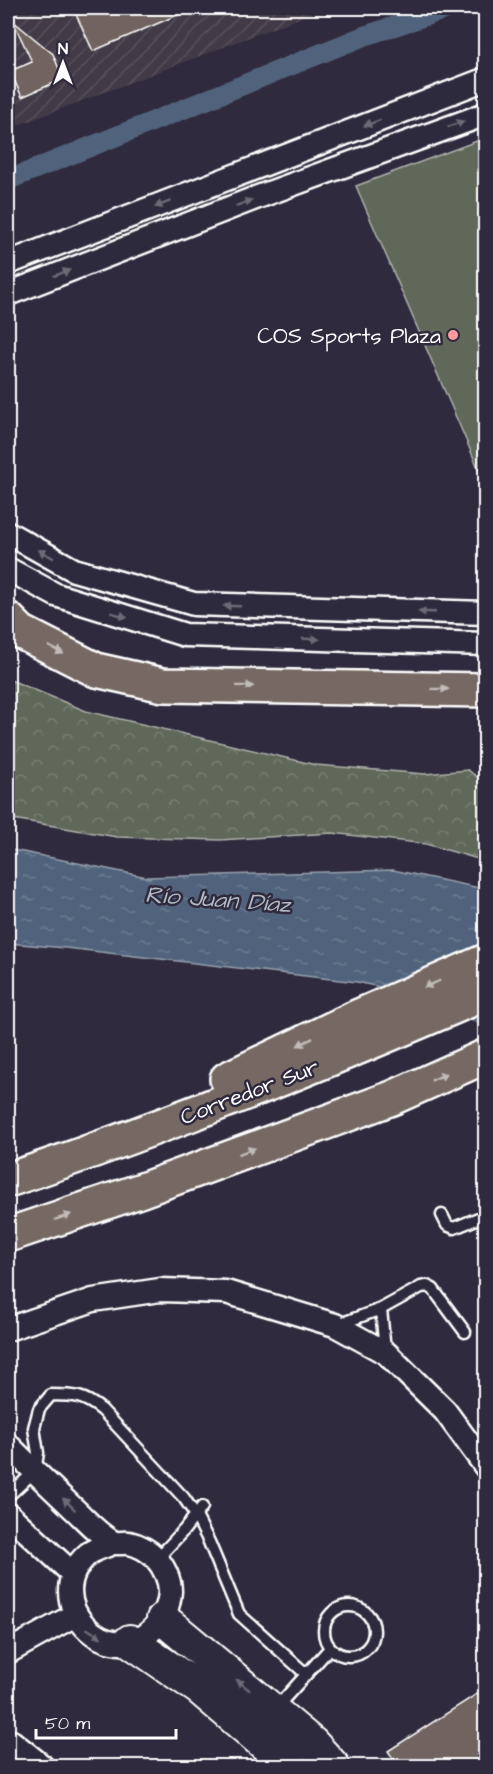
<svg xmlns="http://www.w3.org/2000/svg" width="493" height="1774" viewBox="0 0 493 1774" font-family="'Architects Daughter',sans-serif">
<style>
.industrial{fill:url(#industrial-furrows)}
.green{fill:#60675a;stroke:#b0b3ac;stroke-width:1.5}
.forest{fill:url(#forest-crowns);stroke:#b0b3ac;stroke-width:1.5}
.water{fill:url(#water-ripples);stroke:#97a2b0;stroke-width:1.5}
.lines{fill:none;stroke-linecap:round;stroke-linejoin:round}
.canal{stroke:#51647c;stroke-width:20}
.building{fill:#71645f;stroke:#fff;stroke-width:1.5}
.lane-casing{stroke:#fff;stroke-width:15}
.street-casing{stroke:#fff;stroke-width:27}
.secondary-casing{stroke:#fff;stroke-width:36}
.highway-casing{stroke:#fff;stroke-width:38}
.lane{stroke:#2f2a3d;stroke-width:10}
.street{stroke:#2f2a3d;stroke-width:22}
.secondary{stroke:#2f2a3d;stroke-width:32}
.highway{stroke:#766964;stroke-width:33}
.oneway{fill:#6d6a77}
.oneway2{fill:#c1bcb9}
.poi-dot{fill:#ff9aa2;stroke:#2f2a3d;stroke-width:2}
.labels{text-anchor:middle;stroke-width:5;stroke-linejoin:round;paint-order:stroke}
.poi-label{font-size:22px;fill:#fff;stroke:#2f2a3d;text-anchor:end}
.street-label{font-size:22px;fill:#fff;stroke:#2f2a3d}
.water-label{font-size:24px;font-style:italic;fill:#b1b9c4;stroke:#2f2a3d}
</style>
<defs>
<pattern id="industrial-furrows" width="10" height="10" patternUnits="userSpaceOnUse" patternTransform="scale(1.5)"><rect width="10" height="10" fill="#433b47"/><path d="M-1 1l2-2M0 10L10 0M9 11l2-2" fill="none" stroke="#564f59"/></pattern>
<pattern id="forest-crowns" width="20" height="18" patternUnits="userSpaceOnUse" patternTransform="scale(1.5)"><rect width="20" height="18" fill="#60675a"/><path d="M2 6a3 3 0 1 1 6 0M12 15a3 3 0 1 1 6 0" fill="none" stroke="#787e73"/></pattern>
<pattern id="water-ripples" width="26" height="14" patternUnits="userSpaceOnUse" patternTransform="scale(1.5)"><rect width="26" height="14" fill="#51647c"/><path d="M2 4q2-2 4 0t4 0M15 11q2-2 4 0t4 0" fill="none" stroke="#6b7b90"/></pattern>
</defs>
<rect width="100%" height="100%" fill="#2f2a3d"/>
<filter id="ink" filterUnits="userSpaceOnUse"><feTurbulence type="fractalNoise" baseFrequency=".0167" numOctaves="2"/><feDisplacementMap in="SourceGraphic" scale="12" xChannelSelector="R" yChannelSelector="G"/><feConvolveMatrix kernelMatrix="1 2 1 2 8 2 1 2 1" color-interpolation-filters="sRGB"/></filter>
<g filter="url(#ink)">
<!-- industrial -->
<path class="industrial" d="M 8,8 L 326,8 L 8,129 Z"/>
<!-- green -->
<path class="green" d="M 485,138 L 486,138 L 485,484 L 356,186 Z"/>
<!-- forest -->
<path class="forest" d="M 8,679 L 86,711 L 316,765 L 425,774 L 468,770 L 485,783 L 485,861 L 426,844 L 332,833 L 220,840 L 117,837 L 8,818 Z"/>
<!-- water -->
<path class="water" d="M 8,849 L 147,877 L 393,870 L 485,889 L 485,1027 L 437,1000 L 357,982 L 66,948 L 8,943 Z"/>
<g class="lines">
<!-- canal -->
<path class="canal" d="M 8,180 L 364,36 L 450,8"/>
</g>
<!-- building -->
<path class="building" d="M 73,8 L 194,8 L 93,51 Z
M 13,21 L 53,54 L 63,79 L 22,97 L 10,71 L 32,62 Z
M 486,1688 L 486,1767 L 399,1767 L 388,1751 Z"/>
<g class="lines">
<defs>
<path id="lane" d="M 442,1215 L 447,1225 L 454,1228 L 486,1215
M 381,1309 L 385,1351
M 337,1325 L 381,1309 L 421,1287 L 427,1286 L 433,1289 L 465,1332
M 8,1496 L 35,1471 L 38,1453 L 34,1428 L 39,1409 L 51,1395 C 74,1395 83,1395 102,1410 L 184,1498 L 195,1514 L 209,1542 L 239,1614 L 306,1674
M 157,1559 L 184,1530 L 202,1507
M324 1631a25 25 0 1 1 50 0a25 25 0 1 1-50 0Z
M 276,1708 L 330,1648"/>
<path id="street" d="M 8,263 L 486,79
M 8,294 L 258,197 L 486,114
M 8,533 L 74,570 L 194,604 L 486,613
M 8,569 L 56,595 L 185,635 L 486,644
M 8,1329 L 93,1300 L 160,1290 L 226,1292 L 335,1325 L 386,1353 L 445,1411 L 486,1467
M 8,1445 C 29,1466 51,1487 73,1508 C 85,1519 97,1533 111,1541 C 116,1545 123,1542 129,1543 C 139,1545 149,1551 156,1558 C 164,1567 170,1580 170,1591 C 169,1607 164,1617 154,1628 C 109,1675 36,1600 88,1554 C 94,1549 106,1546 113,1543
M 8,1514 L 73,1574
M 8,1652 L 75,1615
M 12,1742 L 42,1766"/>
<path id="secondary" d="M 163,1619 L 312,1743 L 333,1766
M 130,1641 L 200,1689 L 290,1766"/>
<path id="highway" d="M 8,619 L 21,632 L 96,670 L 163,685 L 486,690
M 227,1079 L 357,1017 L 486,961
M 8,1180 C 170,1126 329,1061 486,993
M 8,1235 L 142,1190 L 392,1098 L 486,1056"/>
</defs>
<!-- lane casing -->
<use href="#lane" class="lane-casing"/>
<!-- street casing -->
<use href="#street" class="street-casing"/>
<!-- secondary casing -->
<use href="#secondary" class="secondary-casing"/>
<!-- highway casing -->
<use href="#highway" class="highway-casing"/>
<!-- lane -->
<use href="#lane" class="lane"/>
<!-- street -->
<use href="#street" class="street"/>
<!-- secondary -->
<use href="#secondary" class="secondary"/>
<!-- highway -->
<use href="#highway" class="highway"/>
</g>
<!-- one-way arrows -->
<defs><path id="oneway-solid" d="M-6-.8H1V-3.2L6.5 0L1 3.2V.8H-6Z" transform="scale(1.5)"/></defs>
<g class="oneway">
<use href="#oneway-solid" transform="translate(372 123) rotate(159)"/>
<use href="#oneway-solid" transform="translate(456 124) rotate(-20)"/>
<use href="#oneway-solid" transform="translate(244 203) rotate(-21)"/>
<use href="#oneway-solid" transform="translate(163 204) rotate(159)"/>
<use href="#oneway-solid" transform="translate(62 273) rotate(-21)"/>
<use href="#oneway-solid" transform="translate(46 554) rotate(-151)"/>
<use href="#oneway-solid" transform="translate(232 606) rotate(-178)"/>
<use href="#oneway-solid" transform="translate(427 612) rotate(-178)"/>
<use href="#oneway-solid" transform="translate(119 615) rotate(17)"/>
<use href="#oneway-solid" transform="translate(311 639) rotate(2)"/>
<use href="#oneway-solid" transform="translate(69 1504) rotate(-136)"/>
<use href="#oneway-solid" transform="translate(94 1633) rotate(32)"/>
<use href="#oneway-solid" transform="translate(243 1685) rotate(-141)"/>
</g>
<g class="oneway2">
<use href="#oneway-solid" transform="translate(56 650) rotate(27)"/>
<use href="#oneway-solid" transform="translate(245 686) rotate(1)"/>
<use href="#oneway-solid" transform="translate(440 689) rotate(1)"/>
<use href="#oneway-solid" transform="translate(432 984) rotate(157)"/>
<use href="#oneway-solid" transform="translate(305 1042) rotate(154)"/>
<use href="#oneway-solid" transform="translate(439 1077) rotate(-24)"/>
<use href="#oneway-solid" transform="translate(247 1151) rotate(-20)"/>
<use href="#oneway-solid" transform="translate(63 1217) rotate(-19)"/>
</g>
</g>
<!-- markers -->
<circle class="poi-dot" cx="453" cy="335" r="6"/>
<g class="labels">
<!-- poi labels -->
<g class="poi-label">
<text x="441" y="343">COS Sports Plaza</text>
</g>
<!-- street labels -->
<g class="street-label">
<text transform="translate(249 1091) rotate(-21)" y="8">Corredor Sur</text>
</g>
<!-- water labels -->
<g class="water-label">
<text transform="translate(218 899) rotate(4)" y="8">Río Juan Díaz</text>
</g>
</g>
<!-- margin -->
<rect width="493" height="1774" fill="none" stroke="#2f2a3d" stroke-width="30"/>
<rect x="15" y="15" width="463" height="1744" fill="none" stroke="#fff" stroke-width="2" filter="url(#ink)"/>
<!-- north arrow -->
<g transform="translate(63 63)" stroke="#2f2a3d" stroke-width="4.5" paint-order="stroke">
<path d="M0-4.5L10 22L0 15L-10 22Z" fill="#ffffff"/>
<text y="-9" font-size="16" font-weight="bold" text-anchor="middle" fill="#ffffff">N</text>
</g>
<!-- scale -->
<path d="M36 1729v9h140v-9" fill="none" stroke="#ffffff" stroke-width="3"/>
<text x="45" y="1729" font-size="18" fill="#ffffff" stroke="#2f2a3d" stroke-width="4.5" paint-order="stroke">50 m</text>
</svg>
